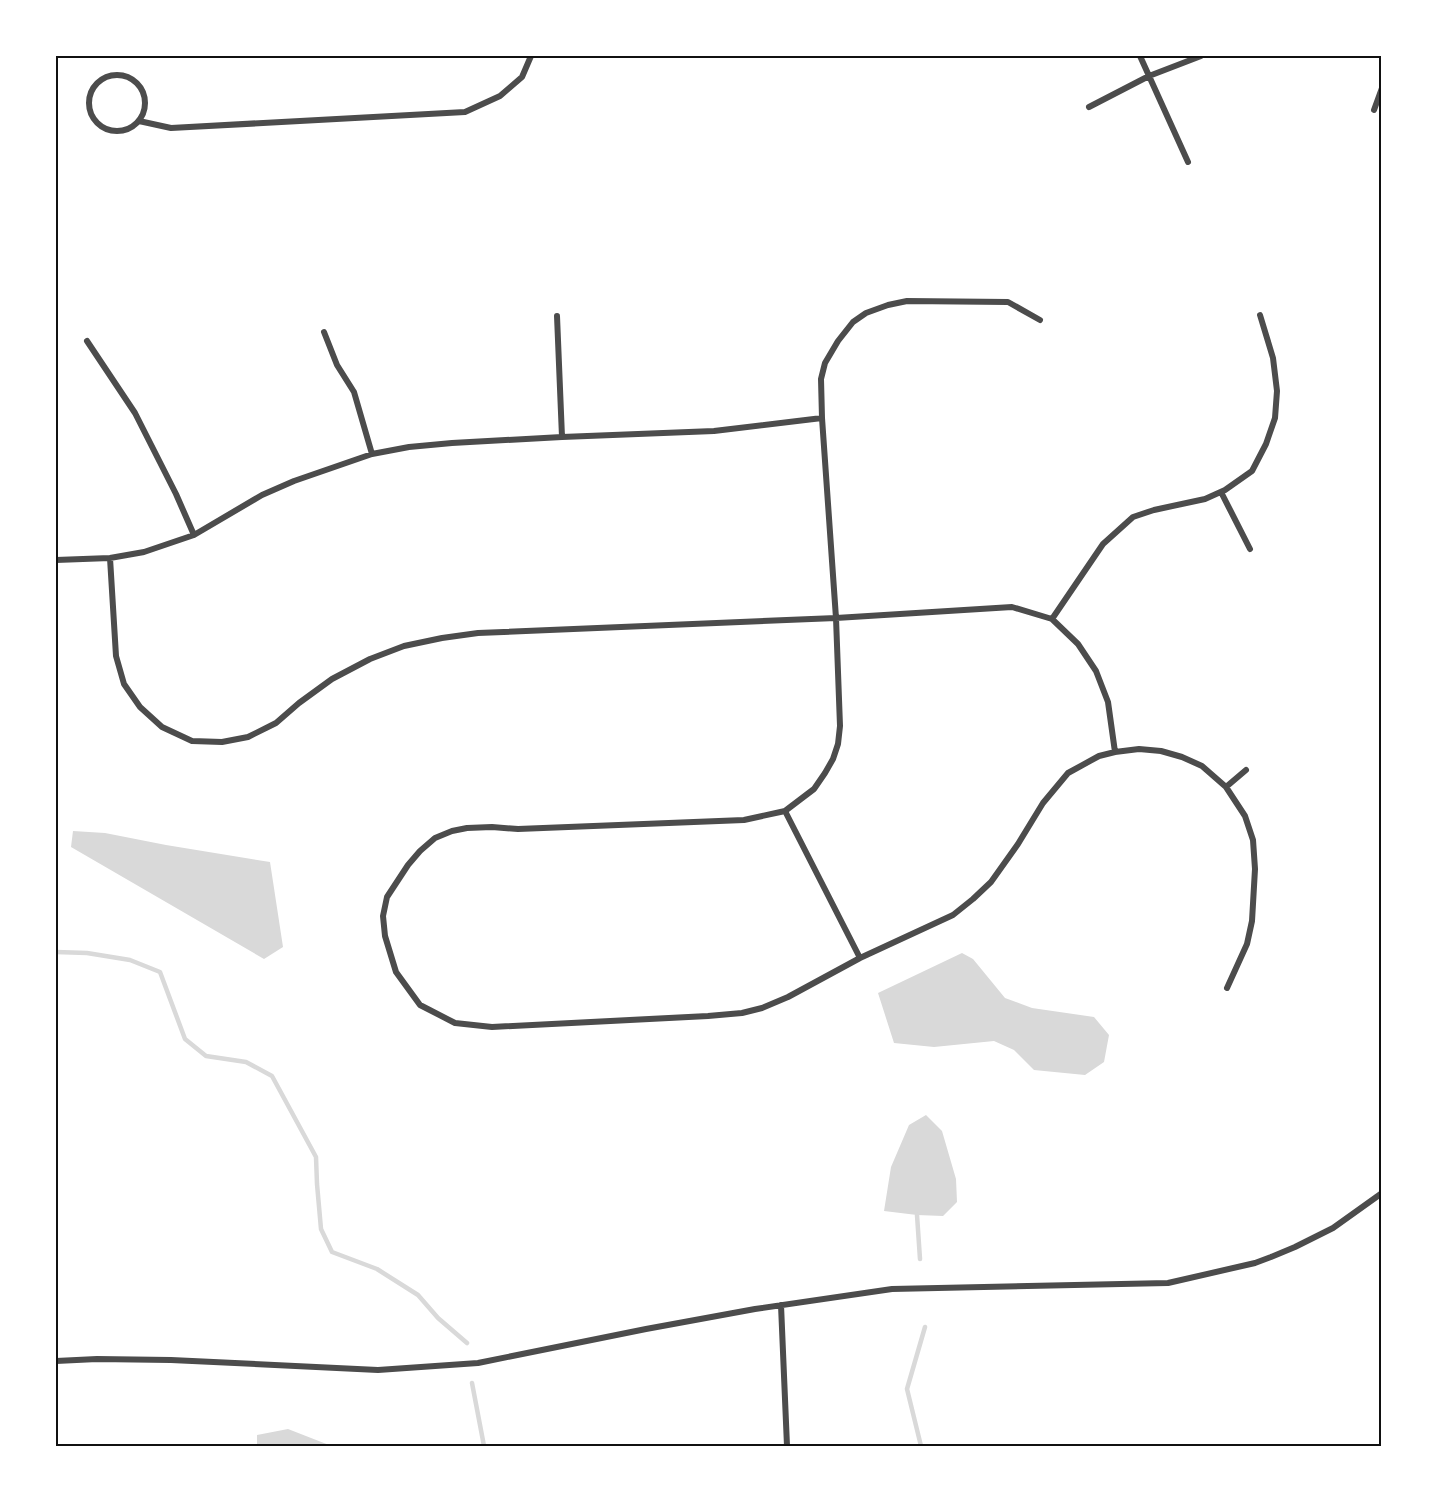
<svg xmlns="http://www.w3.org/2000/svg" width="1437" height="1502" viewBox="0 0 1437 1502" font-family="'Space Grotesk',sans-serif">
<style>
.water{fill:#d9d9d9}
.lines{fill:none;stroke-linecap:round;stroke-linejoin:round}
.stream{stroke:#d9d9d9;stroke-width:4.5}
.minor{stroke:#4c4c4c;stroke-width:6}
.neatline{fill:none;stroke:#111;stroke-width:2}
</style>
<rect width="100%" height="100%" fill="#fff"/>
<!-- water -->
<path class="water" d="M 73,831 L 105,833 L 166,845 L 270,862 L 283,947 L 264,959 L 71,847 Z
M 962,953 L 973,959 L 1005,998 L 1032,1008 L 1094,1017 L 1109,1035 L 1104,1062 L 1085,1075 L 1034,1070 L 1014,1050 L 994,1041 L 934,1047 L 894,1043 L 878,993 Z
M 926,1115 L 942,1131 L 956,1179 L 957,1202 L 943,1216 L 917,1215 L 884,1211 L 891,1167 L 909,1125 Z
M 288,1429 L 329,1445 L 329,1446 L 257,1446 L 257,1435 Z"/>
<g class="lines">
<!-- stream -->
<path class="stream" d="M 56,952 L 87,953 L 130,960 L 160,972 L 185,1039 L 206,1056 L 246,1062 L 272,1076 L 316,1157 L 317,1184 L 321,1229 L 332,1252 L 377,1269 L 418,1295 L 438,1318 L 467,1343
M 917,1215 L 920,1259
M 472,1383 L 484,1446
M 921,1446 L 907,1389 L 925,1327"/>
<!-- minor -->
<path class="minor" d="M 1140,56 L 1188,162
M89 103a28 28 0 1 1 56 0a28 28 0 1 1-56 0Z
M 1089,107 L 1149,76 L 1201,56
M 1374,110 L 1382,88
M 139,121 L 171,128 L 465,112 L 500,96 L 522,77 L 531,56
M 557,316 L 562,437
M 1040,320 L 1008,302 L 907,301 L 888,305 L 866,313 L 853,322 L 838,341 L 825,363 L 821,379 L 822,418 L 836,618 L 840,726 L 838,744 L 833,759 L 825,773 L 814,789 L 785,811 L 744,820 L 518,829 L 492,827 L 467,828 L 452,831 L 435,838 L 420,851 L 408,865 L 387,897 L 383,916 L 385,936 L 396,972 L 420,1005 L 455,1023 L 492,1027 L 708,1016 L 742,1013 L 762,1008 L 788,997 L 860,958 L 953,915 L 973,899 L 991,882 L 1018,844 L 1043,803 L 1068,773 L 1099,756 L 1115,752 L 1139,749 L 1161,751 L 1182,757 L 1202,766 L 1226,787 L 1245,816 L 1253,840 L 1255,869 L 1252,921 L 1247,944 L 1227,988
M 324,332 L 337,365 L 354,392 L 372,454
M 87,341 L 135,413 L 176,494 L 194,535
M 1221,492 L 1250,549
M 110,558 L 116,656 L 124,684 L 140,707 L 162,727 L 192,741 L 222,742 L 248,737 L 276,723 L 299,703 L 332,679 L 370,659 L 404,646 L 442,638 L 478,633 L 836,618 L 1012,607 L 1052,619 L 1078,644 L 1096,671 L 1108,702 L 1115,752
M 56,560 L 110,558 L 144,552 L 194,535 L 262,495 L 294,481 L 372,454 L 409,447 L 452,443 L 562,437 L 714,431 L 822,418
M 1052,619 L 1103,544 L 1133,517 L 1154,510 L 1205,499 L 1225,490 L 1252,471 L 1266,444 L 1275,418 L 1277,391 L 1273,358 L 1260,315
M 1226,787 L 1246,770
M 785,811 L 860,958
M 781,1305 L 787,1446
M 56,1361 L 97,1359 L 171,1360 L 378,1370 L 478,1363 L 646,1329 L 755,1309 L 892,1289 L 1168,1283 L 1255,1263 L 1271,1257 L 1295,1247 L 1333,1228 L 1382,1193"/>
</g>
<!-- border -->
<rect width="1437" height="1502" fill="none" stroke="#ffffff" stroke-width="114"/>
<rect x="57" y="57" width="1323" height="1388" class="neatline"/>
</svg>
